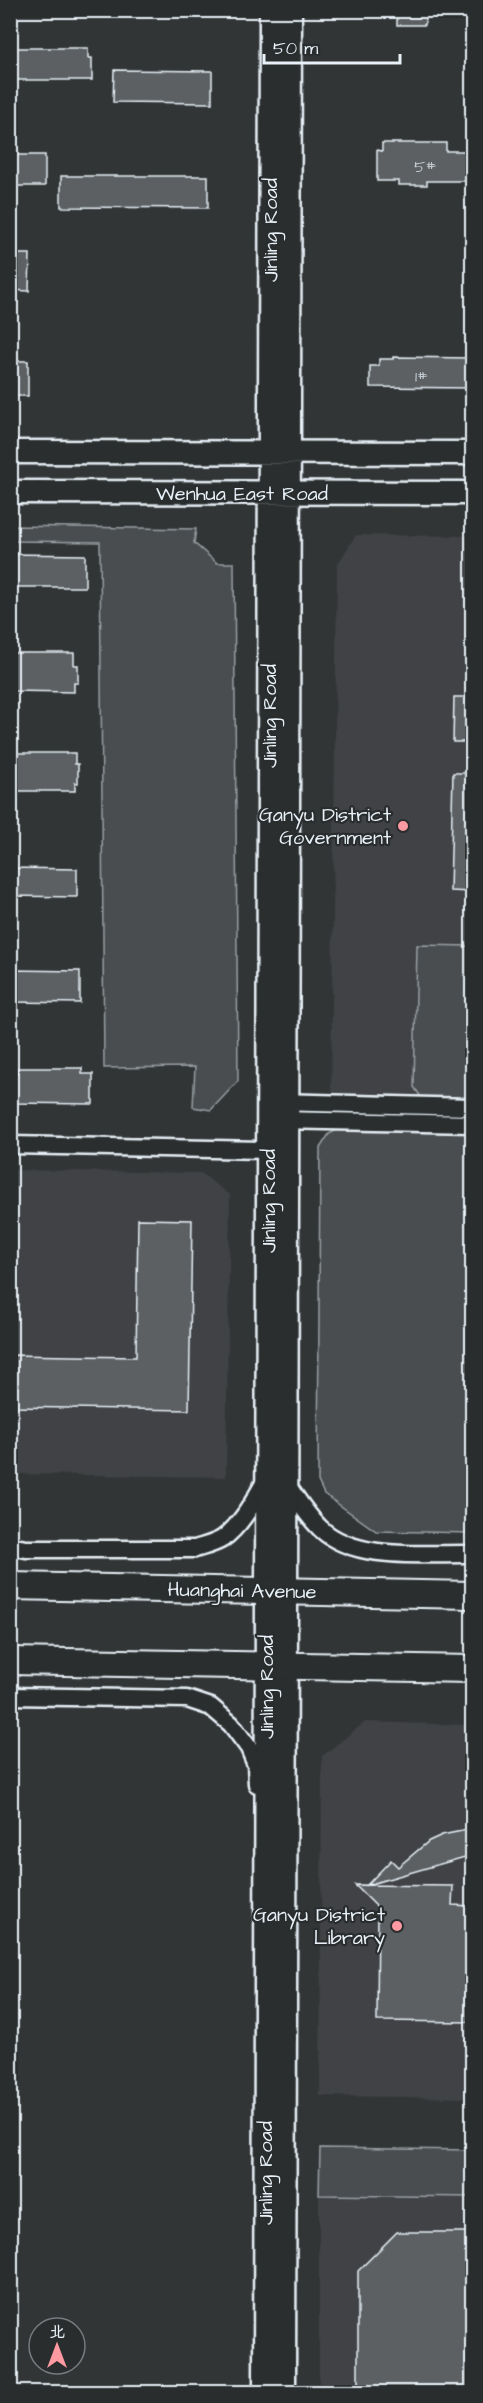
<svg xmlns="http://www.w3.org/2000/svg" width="483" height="2403" viewBox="0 0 483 2403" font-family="'Architects Daughter','LXGW WenKai TC',sans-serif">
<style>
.built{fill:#3f4244}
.green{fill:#494d4f;stroke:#989fa4;stroke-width:1.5}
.building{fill:#5c6063;stroke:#e8f1f8;stroke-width:1.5}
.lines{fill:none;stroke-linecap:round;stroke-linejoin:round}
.street-casing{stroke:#e8f1f8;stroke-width:21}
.secondary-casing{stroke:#e8f1f8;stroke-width:27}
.primary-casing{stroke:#e8f1f8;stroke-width:30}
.street{stroke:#2a2d2e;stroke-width:16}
.secondary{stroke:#2a2d2e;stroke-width:22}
.primary{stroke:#2a2d2e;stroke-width:26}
.poi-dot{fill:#ff9aa2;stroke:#2a2d2e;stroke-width:2}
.labels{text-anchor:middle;stroke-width:4.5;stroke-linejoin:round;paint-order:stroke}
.number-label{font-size:16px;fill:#c5cdd3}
.street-label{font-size:20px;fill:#e8f1f8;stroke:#2a2d2e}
.poi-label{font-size:20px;fill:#e8f1f8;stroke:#2a2d2e;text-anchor:end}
</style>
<rect width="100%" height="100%" fill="#323536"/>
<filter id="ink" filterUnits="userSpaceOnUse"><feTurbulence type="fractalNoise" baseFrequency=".0167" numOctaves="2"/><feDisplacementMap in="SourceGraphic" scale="12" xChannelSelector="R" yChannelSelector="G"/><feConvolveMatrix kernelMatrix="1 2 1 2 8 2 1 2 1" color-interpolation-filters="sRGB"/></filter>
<g filter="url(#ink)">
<!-- built -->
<path class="built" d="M 356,535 L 472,536 L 472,1098 L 334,1095 L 331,1087 L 337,565 Z
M 11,1170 L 201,1173 L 230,1195 L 226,1477 L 11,1474 Z
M 365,1722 L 472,1725 L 472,2098 L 320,2096 L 322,1756 Z
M 319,2195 L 472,2197 L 472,2392 L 319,2392 Z"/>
<!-- green -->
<path class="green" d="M 11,526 L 196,529 L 194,543 L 217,563 L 234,563 L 238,1081 L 211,1110 L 193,1107 L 195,1067 L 104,1068 L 100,542 L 11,541 Z
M 417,945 L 472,946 L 472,1098 L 421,1097 L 414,1087 Z
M 337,1130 L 472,1133 L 472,1533 L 376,1531 L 324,1494 L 318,1481 L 320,1148 L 329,1134 Z
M 320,2148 L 472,2150 L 472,2197 L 319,2195 Z"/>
<!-- building -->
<path class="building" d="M 397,10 L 425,10 L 425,25 L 397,25 Z
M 10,48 L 88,48 L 88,58 L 92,58 L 92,80 L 10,80 Z
M 114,70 L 212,71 L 212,103 L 113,102 Z
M 382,143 L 446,143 L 446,151 L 472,151 L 472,181 L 427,181 L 427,185 L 399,185 L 399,181 L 377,181 L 377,150 L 382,151 Z
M 10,155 L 45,155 L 45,186 L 10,186 Z
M 61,176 L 208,176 L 208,208 L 61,207 Z
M 10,254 L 30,254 L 29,291 L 10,290 Z
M 393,357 L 472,358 L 472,388 L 370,387 L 370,366 L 379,366 L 379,359 L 393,359 Z
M 10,361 L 28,361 L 28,396 L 10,396 Z
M 10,554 L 85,555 L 85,587 L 10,587 Z
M 10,653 L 74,653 L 74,665 L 78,665 L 78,683 L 74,683 L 74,692 L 10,691 Z
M 454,697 L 472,697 L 472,742 L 453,742 Z
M 10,753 L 75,753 L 75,764 L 78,764 L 78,783 L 75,783 L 75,791 L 10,791 Z
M 453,773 L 472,773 L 472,892 L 450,891 Z
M 10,868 L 77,869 L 77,897 L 10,896 Z
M 10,970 L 80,971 L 80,1003 L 10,1002 Z
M 17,1068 L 82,1068 L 82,1074 L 93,1074 L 93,1104 L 10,1103 L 10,1073 L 17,1073 Z
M 138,1219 L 192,1220 L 189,1410 L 10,1407 L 10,1355 L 136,1357 Z
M 472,1829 L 472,1855 L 367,1885 L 391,1860 L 398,1867 L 429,1841 L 442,1835 Z
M 355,1885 L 453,1886 L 452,1905 L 472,1906 L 472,2022 L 377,2021 L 378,1908 Z
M 397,2232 L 472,2232 L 472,2392 L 358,2392 L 358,2271 Z"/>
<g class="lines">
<defs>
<path id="street" d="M 275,1102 L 472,1107
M 278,1120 L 472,1124
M 10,1145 L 268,1150
M 287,1485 C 297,1499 308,1517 321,1529 C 356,1562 427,1553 472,1554
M 10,1546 L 26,1549 L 195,1549 C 204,1546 214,1544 222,1539 C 242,1525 255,1499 267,1478
M 10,1696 L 187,1699 L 211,1707 L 231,1724 L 249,1748 L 256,1765 L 257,1784"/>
<path id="secondary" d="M 10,452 L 472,453
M 10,492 L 472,493
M 265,2392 L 271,10
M 284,2392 L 290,10"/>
<path id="primary" d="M 10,1586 L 472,1595
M 10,1661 L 472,1669"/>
</defs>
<!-- street casing -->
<use href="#street" class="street-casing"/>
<!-- secondary casing -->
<use href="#secondary" class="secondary-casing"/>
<!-- primary casing -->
<use href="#primary" class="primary-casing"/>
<!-- street -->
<use href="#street" class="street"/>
<!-- secondary -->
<use href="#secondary" class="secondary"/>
<!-- primary -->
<use href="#primary" class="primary"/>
</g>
</g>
<!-- markers -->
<g class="poi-dot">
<circle cx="403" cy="826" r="6"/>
<circle cx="397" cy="1926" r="6"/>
</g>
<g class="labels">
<!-- number labels -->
<g class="number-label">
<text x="425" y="172">5#</text>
<text x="421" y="382">1#</text>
</g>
<!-- street labels -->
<g class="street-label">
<text transform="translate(270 230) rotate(-90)" y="7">Jinling Road</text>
<text x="242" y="500">Wenhua East Road</text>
<text transform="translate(269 716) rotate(-90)" y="7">Jinling Road</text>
<text transform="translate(268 1201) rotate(-90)" y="7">Jinling Road</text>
<text transform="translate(242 1590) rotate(1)" y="7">Huanghai Avenue</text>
<text transform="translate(266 1687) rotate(-90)" y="7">Jinling Road</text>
<text transform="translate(265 2173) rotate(-90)" y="7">Jinling Road</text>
</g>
<!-- poi labels -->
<g class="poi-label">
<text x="391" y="821">Ganyu District<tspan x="391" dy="23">Government</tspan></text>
<text x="385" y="1921">Ganyu District<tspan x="385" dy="23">Library</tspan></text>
</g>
</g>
<!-- margin -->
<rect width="483" height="2403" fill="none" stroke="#2a2d2e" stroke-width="36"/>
<rect x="18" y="18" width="447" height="2367" fill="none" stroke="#e8f1f8" stroke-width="2" filter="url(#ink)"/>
<!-- north arrow -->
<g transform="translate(57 2346)"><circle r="28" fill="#2a2d2e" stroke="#767b7f" stroke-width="1.5"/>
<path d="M0-4.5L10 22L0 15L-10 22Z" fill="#ff9aa2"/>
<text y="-9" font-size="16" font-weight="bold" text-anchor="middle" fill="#e8f1f8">北</text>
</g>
<!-- scale -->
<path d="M264 54v9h136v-9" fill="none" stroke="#e8f1f8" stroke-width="3"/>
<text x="273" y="54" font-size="18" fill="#e8f1f8" stroke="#2a2d2e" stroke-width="4.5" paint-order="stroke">50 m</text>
</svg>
